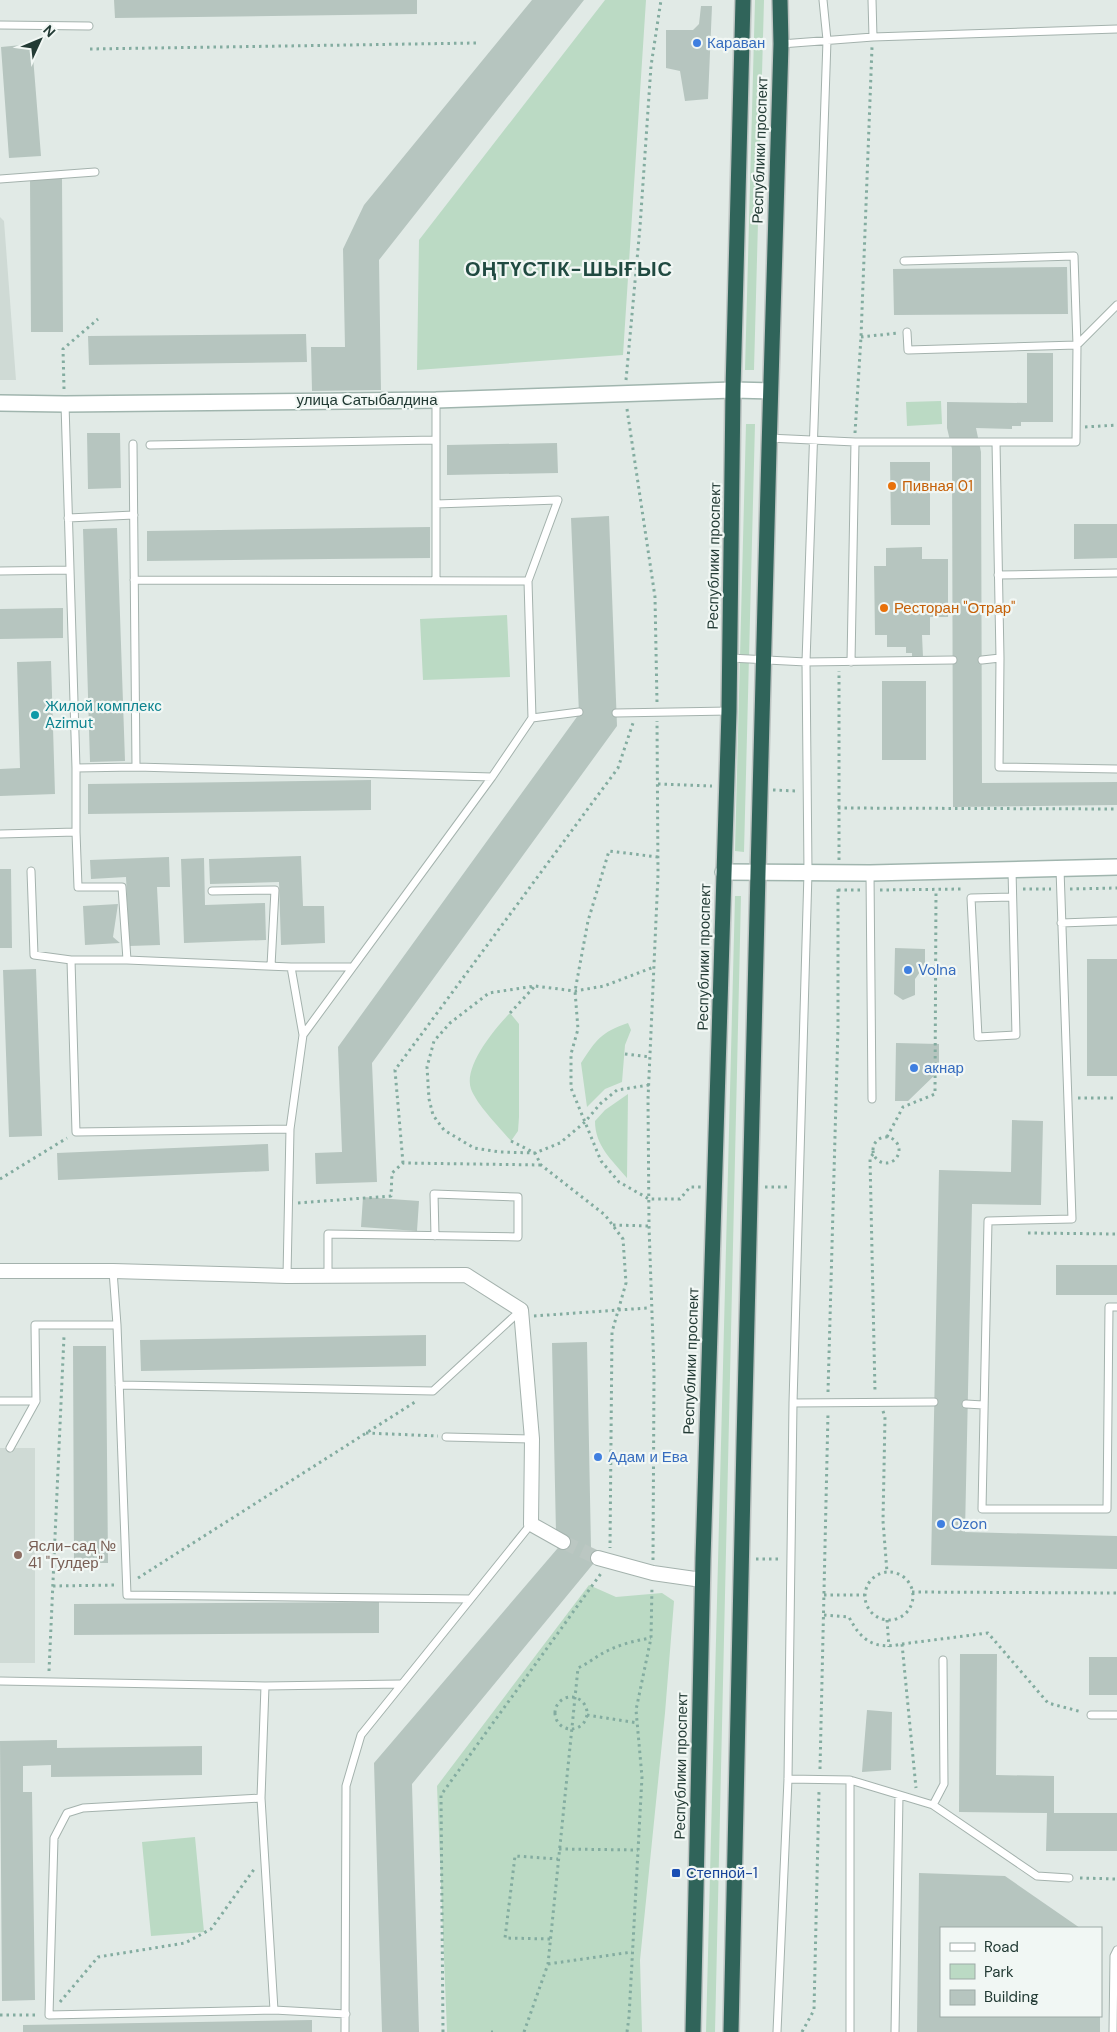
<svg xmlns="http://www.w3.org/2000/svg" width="1117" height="2032" viewBox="0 0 1117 2032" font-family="'DM Sans',sans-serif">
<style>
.built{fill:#cfdad5}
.green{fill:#bbdac4}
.building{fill:#b6c5bf}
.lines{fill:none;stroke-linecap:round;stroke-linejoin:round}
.street-tunnel{stroke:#bbc7c2;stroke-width:14;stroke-dasharray:14 7;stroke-linecap:butt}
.lane-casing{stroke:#a4b2ad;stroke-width:9}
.street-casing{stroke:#a4b2ad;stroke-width:16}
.secondary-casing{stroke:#a0b5ae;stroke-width:18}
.highway-casing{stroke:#bdc4c2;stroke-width:18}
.path{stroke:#83aca0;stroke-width:3;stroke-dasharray:2.5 4;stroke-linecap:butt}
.lane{stroke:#fff;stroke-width:7}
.street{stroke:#fff;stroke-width:14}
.secondary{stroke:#fff;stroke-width:15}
.highway{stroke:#30645a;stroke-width:15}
.shop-dot{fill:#3f7fe0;stroke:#f1f7f4;stroke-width:2}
.food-dot{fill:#e8710a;stroke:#f1f7f4;stroke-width:2}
.culture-dot{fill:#0f9aa8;stroke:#f1f7f4;stroke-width:2}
.education-dot{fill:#8d6e63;stroke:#f1f7f4;stroke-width:2}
.transit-dot{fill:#1a4fb4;stroke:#f1f7f4;stroke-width:2}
.labels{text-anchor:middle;stroke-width:4.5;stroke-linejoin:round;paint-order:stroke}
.shop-label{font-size:15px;fill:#366cbe;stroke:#f1f7f4;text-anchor:start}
.street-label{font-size:15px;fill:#223a34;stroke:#f1f7f4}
.food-label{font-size:15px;fill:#c56008;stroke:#f1f7f4;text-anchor:start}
.culture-label{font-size:15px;fill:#0d838f;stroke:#f1f7f4;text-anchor:start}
.education-label{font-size:15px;fill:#785e54;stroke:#f1f7f4;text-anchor:start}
.transit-label{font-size:15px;fill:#164399;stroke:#f1f7f4;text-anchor:start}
.district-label{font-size:20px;font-weight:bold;letter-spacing:1px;fill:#204a41;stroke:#f1f7f4}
</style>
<rect width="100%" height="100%" fill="#e1eae6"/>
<!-- built -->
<path class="built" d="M 0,217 L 4,221 L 16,380 L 0,380 Z
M 0,1448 L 35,1448 L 35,1663 L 0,1663 Z"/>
<!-- green -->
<path class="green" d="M 605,0 L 646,0 L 623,355 L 417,370 L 419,240 Z
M 755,0 L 764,0 L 754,370 L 745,370 Z
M 941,401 L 942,424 L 907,426 L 906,402 Z
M 746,424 L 755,424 L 744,852 L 735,851 Z
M 507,615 L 510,677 L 423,680 L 420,619 Z
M 735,896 L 741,896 L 715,2032 L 706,2032 Z
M 510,1013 L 519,1024 L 519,1117 L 518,1131 L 511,1141 C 500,1128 477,1105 471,1089 C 463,1067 495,1028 510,1013 Z
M 628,1023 L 631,1030 L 625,1045 L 622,1082 L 605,1089 L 587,1107 L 581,1063 C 597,1039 600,1033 628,1023 Z
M 628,1094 L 627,1178 C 612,1160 595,1146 595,1121 L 605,1110 Z
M 589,1585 L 616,1597 L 662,1593 L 674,1601 L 665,1713 L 640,1960 L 642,2032 L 447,2032 L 437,1786 Z
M 195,1837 L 204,1932 L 151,1936 L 142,1842 Z"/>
<!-- building -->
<path class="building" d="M 114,0 L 417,0 L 417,14 L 115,18 Z
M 532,0 L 584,0 L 379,260 L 381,390 L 312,391 L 311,347 L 345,347 L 343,249 L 364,205 Z
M 701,6 L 712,6 L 708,99 L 685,101 L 680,71 L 666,68 L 666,30 L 693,30 L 699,24 Z
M 32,44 L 41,156 L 9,158 L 1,47 Z
M 30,179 L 62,179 L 63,332 L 31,332 Z
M 1067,267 L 1068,314 L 894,315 L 893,269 Z
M 306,334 L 307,362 L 89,365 L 88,336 Z
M 1027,353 L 1053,353 L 1053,422 L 1021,422 L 1021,426 L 1012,426 L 1012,429 L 976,428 L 981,452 L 982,783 L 1117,782 L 1117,805 L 953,807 L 952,449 L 947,428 L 947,402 L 1027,403 Z
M 87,433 L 120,433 L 121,488 L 88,489 Z
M 557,443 L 558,473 L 447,475 L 447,445 Z
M 890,462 L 930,462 L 930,525 L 891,525 Z
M 609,516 L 617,726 L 372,1063 L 377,1182 L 316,1184 L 315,1153 L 342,1152 L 338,1047 L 579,714 L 571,518 Z
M 1074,524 L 1117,524 L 1117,558 L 1074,559 Z
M 430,527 L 430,558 L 147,561 L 147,531 Z
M 117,528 L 125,761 L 90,762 L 83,529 Z
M 922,547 L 922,559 L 948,559 L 948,617 L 930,617 L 930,635 L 922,635 L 923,657 L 912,657 L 912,653 L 906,653 L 906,647 L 887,647 L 887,635 L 875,635 L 874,566 L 886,566 L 886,548 Z
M 63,608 L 63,638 L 0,639 L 0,609 Z
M 51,661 L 55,794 L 0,796 L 0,769 L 20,768 L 17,662 Z
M 882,681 L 926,681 L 926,760 L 882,760 Z
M 371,780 L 371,810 L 88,814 L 88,784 Z
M 301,856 L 303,906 L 324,906 L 325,943 L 281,945 L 279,882 L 210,884 L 209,859 Z
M 169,857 L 170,887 L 157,887 L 160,945 L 129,946 L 126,877 L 91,879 L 90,860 Z
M 204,858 L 205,905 L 265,903 L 266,940 L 184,943 L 181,859 Z
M 0,869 L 11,869 L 12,948 L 0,948 Z
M 118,904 L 113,937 L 120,943 L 85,945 L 83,906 Z
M 895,948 L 925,949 L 925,965 L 915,979 L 915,995 L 903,1000 L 894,994 Z
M 1087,959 L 1117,959 L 1117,1076 L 1087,1076 Z
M 36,969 L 42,1136 L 9,1137 L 3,970 Z
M 896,1043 L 939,1044 L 939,1071 L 908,1101 L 895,1101 Z
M 1012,1120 L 1043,1121 L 1041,1205 L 972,1204 L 965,1532 L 1117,1536 L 1117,1569 L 931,1565 L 939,1170 L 1011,1172 Z
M 268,1144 L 269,1171 L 58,1180 L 57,1153 Z
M 363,1197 L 419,1201 L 417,1231 L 361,1227 Z
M 1056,1265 L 1117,1265 L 1117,1295 L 1056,1295 Z
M 426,1335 L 426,1366 L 141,1371 L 140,1340 Z
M 587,1342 L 591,1548 L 598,1558 L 412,1784 L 419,2032 L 382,2032 L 374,1763 L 563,1542 L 556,1533 L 552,1343 Z
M 73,1346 L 106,1346 L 108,1563 L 74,1563 Z
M 379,1602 L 379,1633 L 74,1635 L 74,1604 Z
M 960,1654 L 997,1654 L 996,1775 L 1054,1776 L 1054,1813 L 1117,1813 L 1117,1851 L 1046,1851 L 1047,1813 L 959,1812 Z
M 1089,1657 L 1117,1657 L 1117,1695 L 1089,1695 Z
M 867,1710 L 892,1712 L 891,1770 L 862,1772 Z
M 57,1740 L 57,1748 L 202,1746 L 202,1775 L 51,1777 L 51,1765 L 23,1766 L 23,1792 L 32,1792 L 35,2000 L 2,2001 L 0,1741 Z
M 919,1873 L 1005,1876 L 1080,1928 L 941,1928 L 941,2016 L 1100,2016 L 1100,2032 L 917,2032 Z
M 312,2020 L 312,2032 L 23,2032 L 23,2025 Z"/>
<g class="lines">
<!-- street-tunnel -->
<path class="street-tunnel" d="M 563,1542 L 598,1558"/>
<defs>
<path id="lane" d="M 872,0 L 873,37
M 0,25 L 89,26
M 781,44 L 873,37 L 1117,29
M 0,179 L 95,172
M 907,332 L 908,350 L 1077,345 L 1117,305
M 436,400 L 436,504 L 558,500 L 528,581 L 532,718 L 579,712
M 768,438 L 855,442 L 1076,442 L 1077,345 L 1074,256 L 904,261
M 996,442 L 1000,658 L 999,767 L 1117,769
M 133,444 L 136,767
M 150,445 L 436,440
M 68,518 L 134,515
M 0,571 L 70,570
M 998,575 L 1117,573
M 134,580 L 528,581
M 436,581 L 436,504
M 730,658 L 806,662 L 953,660
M 982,660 L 1000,658
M 851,662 L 855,442
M 616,713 L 729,711
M 76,768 L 136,767 L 492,777
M 76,832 L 78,887 L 122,887 L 127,960 L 291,967 L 350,967
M 0,834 L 76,832 L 76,768 L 65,404
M 1060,869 L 1072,1219 L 988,1221 L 982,1509 L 1107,1509 L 1109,1307 L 1117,1307
M 1012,870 L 1016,1035 L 978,1037 L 971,898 L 1012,897
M 31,871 L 34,955 L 71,960
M 870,873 L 872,1099
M 212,891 L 275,890 L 271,966
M 1061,923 L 1117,921
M 127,960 L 71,960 L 76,1132 L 290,1129 L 303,1035 L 492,777 L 532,718
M 291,967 L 303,1035
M 328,1275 L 328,1234 L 518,1237 L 518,1197 L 434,1194 L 435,1236
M 287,1276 L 290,1129
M 117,1325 L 127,1595 L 470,1599
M 119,1385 L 433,1391 L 520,1311
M 0,1401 L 36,1401 L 35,1325 L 117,1325 L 113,1271
M 793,1403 L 934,1402
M 966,1404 L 983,1405
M 446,1437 L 532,1439
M 10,1448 L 36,1401
M 0,1681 L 265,1686 L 400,1684
M 265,1686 L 261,1798 L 274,2010 L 346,2014
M 1091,1715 L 1117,1715
M 788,1779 L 850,1780 L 933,1805 L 1037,1876 L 1069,1878
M 261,1798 L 83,1808 L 67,1813 L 54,1838 L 49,2015 L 274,2010
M 933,1805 L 944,1784 L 943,1660
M 345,2032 L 346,1786 L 361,1735 L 531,1524
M 777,2032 L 788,1779 L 793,1403 L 808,872 L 806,662 L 827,40 L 823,0
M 850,2032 L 850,1780
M 895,2032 L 899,1795
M 1113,2032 L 1114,1956 L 1117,1950"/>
<path id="street" d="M 0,1271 L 113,1271 L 287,1276 L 466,1275 L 521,1310 L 532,1439 L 531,1524 L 563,1542
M 598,1558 L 653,1573 L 702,1580"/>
<path id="secondary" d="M 0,403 L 65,404 L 436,400 L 733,390 L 769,391
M 723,872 L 870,873 L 1117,867"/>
<path id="highway" d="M 693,2032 L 703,1559 L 729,711 L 733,390 L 743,0
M 731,2032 C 738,1646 749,1259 758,873 C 765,597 772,320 781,44 L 780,0"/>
</defs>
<!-- lane casing -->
<use href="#lane" class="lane-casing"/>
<!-- street casing -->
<use href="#street" class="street-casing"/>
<!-- secondary casing -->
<use href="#secondary" class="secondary-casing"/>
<!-- highway casing -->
<use href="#highway" class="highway-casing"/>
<!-- path -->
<path class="path" d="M 90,49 L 477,43
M 861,337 L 898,333
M 626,380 L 640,227 L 651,66 L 661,0
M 64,389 L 63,349 L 98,319
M 627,409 L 655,597 L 657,703
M 1085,427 L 1117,425
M 855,433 L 861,337 L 872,47
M 658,784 L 712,786
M 773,790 L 797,791
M 838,808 L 1117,809
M 658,857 L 609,851 L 588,921 L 575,991 L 578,1029 L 571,1054 L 571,1088 L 601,1161 L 619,1182 L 649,1199 L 680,1199 L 690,1187 L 701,1187
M 839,860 L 839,671
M 1023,889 L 1051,889
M 1070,889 L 1117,888
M 838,890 L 861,890
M 880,890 L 964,889
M 510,1013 L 535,986
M 625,1054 L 650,1057
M 649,1085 L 617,1090 L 600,1104 L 585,1122 L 560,1143 L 535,1153 L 500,1152 L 474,1148 L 444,1130 L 433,1115 L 429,1099 L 427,1067 L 434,1041 L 450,1023 L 489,993 L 535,986 L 575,991 L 604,986 L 654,967
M 1078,1098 L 1117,1098
M 887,1137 L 903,1107 L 935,1094 L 936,890
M873 1150a13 13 0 1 1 26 0a13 13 0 1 1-26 0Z
M 511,1141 L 535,1153 L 541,1165 L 605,1215 L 623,1239 L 626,1283 L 612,1332 L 610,1548
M 873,1154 L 870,1158 L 875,1392
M 403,1163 L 395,1070 L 618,768 L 633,723
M 0,1179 L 67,1138
M 765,1187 L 789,1187
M 298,1203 L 391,1196 L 392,1173 L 403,1163 L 541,1165
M 613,1225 L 649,1226
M 1028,1233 L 1117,1234
M 534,1316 L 647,1308
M 828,1392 L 838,1027 L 838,886
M 883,1411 L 885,1417 L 883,1521 L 887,1572
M 366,1433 L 438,1436
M 756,1559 L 782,1559
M 653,1560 L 654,1372 L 649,1226 L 648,1099 L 658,875 L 657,721
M865 1596a24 24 0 1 1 48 0a24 24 0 1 1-48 0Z
M 138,1578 L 415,1402
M 53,1586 L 116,1585
M 912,1592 L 1117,1593
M 824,1595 L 865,1595
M 824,1615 L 849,1617 C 861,1641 875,1650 902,1644 L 916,1788
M 887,1620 L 889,1647
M 902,1644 L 988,1633 L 1048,1703 L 1082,1712
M 49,1671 L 64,1336
M555 1713a16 16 0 1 1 32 0a16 16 0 1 1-32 0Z
M 587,1715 L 638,1723
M 820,1769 L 828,1413
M 559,1849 L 638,1850
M 1080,1878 L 1117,1879
M 550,1939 L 505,1938 L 515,1856 L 558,1859
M 548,1964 L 632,1952
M 60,2002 L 98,1957 L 185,1943 L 211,1929 L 255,1868
M 0,2015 L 39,2015
M 443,2032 L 441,1795 L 602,1572
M 491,2032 L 493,2032
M 524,2032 L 548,1964 L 578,1668 C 589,1663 598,1655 609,1650 C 622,1644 637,1640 651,1638
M 627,2032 L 629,2017 L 642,1777 L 636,1710 L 651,1638 L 652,1586
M 802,2032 L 814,2010 L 819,1791"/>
<!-- lane -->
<use href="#lane" class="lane"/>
<!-- street -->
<use href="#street" class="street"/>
<!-- secondary -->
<use href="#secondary" class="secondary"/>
<!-- highway -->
<use href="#highway" class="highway"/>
</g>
<!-- markers -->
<g class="shop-dot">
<circle cx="697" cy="43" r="5"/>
<circle cx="908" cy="970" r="5"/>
<circle cx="914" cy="1068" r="5"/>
<circle cx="598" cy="1457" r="5"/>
<circle cx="941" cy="1524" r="5"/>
</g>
<g class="food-dot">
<circle cx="892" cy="486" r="5"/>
<circle cx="884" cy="608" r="5"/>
</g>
<circle class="culture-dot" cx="35" cy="715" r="5"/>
<circle class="education-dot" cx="18" cy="1555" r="5"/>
<rect class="transit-dot" x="671" y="1868" width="10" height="10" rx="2.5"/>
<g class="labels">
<!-- shop labels -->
<g class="shop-label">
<text x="707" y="48">Караван</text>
<text x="918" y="975">Volna</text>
<text x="924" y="1073">акнар</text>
<text x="608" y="1462">Адам и Ева</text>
<text x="951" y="1529">Ozon</text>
</g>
<!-- street labels -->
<g class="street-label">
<text transform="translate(760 150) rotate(-88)" y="5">Республики проспект</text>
<text x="367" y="405">улица Сатыбалдина</text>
<text transform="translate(714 556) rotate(-89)" y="5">Республики проспект</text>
<text transform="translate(704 957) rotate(-89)" y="5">Республики проспект</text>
<text transform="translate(691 1361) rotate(-88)" y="5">Республики проспект</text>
<text transform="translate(681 1766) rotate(-89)" y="5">Республики проспект</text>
</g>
<!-- food labels -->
<g class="food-label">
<text x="902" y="491">Пивная 01</text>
<text x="894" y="613">Ресторан "Отрар"</text>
</g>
<!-- culture labels -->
<g class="culture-label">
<text x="45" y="711">Жилой комплекс<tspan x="45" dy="17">Azimut</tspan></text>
</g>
<!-- education labels -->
<g class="education-label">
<text x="28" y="1551">Ясли-сад №<tspan x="28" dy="17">41 "Гулдер"</tspan></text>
</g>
<!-- transit labels -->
<g class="transit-label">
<text x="686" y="1878">Степной-1</text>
</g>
<!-- district labels -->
<g class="district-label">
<text x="569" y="276">ОҢТҮСТІК-ШЫҒЫС</text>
</g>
</g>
<!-- legend -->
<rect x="940" y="1927" width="162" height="90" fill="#f1f7f4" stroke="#9eaba7"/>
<rect x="950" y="1943" width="25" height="8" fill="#ffffff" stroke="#9eaba7"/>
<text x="984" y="1952" font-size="15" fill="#223a34">Road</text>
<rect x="950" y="1964" width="25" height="15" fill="#bbdac4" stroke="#9eaba7"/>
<text x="984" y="1977" font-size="15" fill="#223a34">Park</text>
<rect x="950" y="1990" width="25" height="15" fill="#b6c5bf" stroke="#9eaba7"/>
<text x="984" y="2002" font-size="15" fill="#223a34">Building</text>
<!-- north arrow -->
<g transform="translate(40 40) rotate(46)" stroke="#f1f7f4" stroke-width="4" paint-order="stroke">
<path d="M0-4L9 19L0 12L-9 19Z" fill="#223a34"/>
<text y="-8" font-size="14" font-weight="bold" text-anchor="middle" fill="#223a34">N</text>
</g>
</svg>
